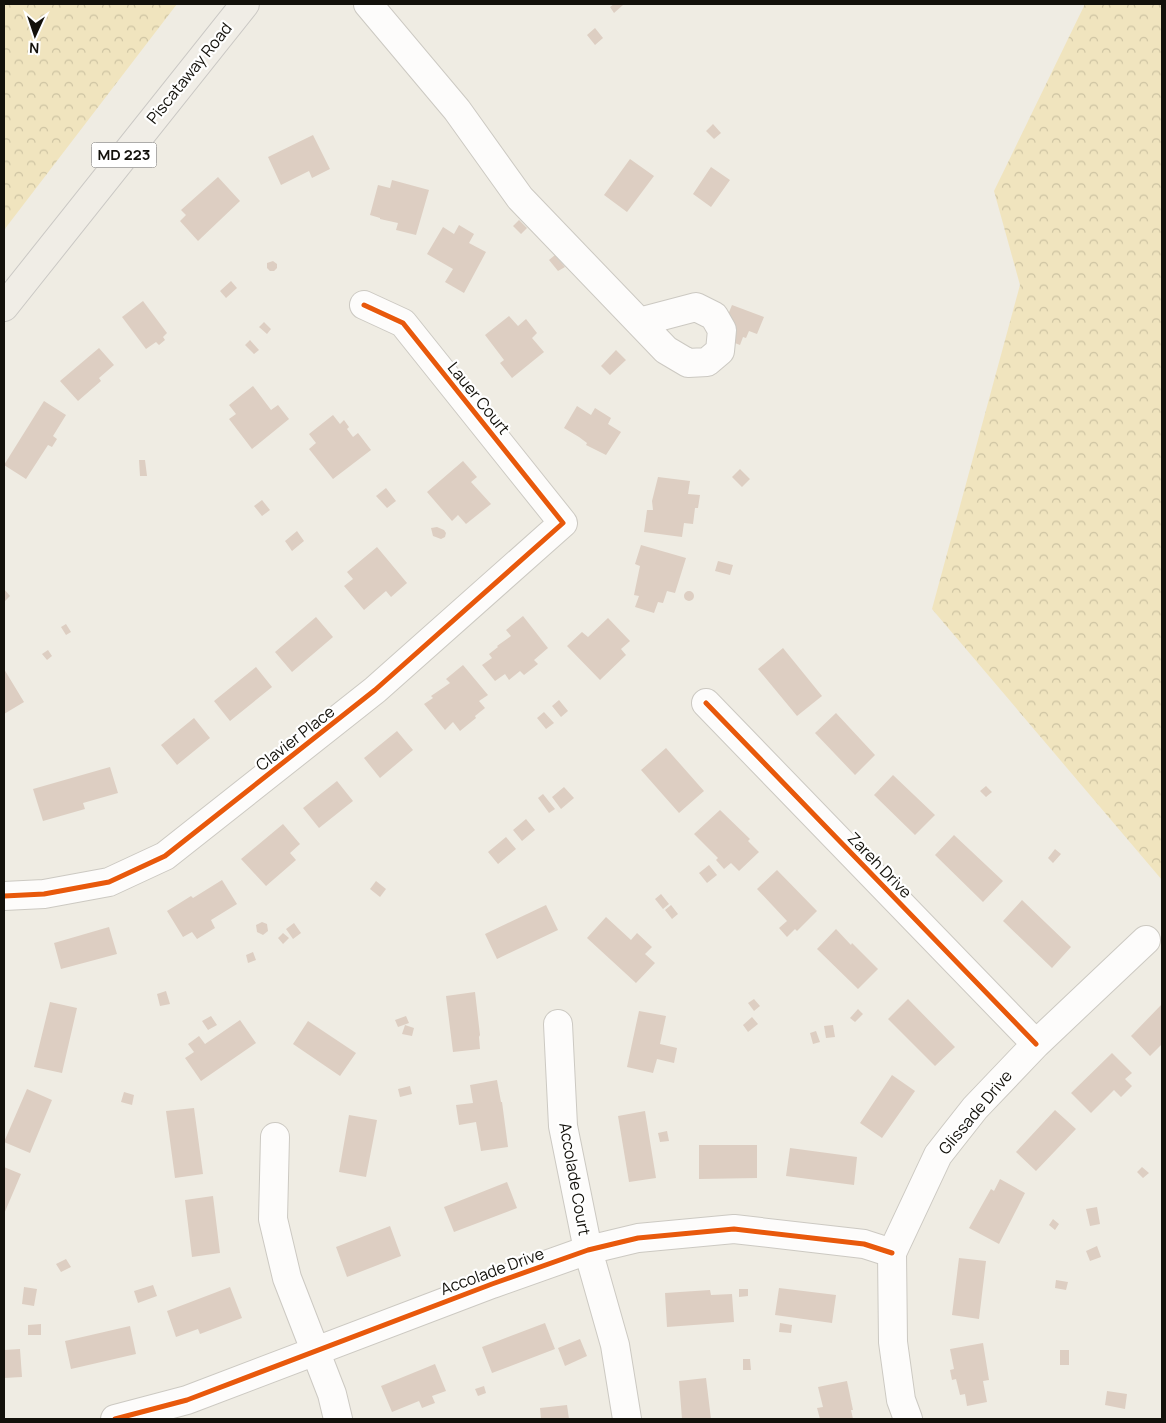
<svg xmlns="http://www.w3.org/2000/svg" width="1166" height="1423" viewBox="0 0 1166 1423" font-family="Manrope,sans-serif">
<style>
.forest{fill:url(#forest-crowns)}
.building{fill:#ddcec2}
.lines{fill:none;stroke-linecap:round;stroke-linejoin:round}
.minor-casing{stroke:#ccc9c2;stroke-width:30}
.major-casing{stroke:#cac8c4;stroke-width:30}
.minor{stroke:#fdfcfb;stroke-width:28}
.major{stroke:#f0ede6;stroke-width:28}
.cycleway-casing{stroke:#fff;stroke-width:8}
.cycleway{stroke:#e8590c;stroke-width:5}
.labels{text-anchor:middle;stroke-width:4.5;stroke-linejoin:round;paint-order:stroke}
.shield{fill:#fff;stroke:#5a5854;stroke-width:1}
.shield-label{font-size:15px;font-weight:bold;fill:#13110b}
.street-label{font-size:16px;fill:#13110b;stroke:#fff}
</style>
<defs>
<pattern id="forest-crowns" width="20" height="18" patternUnits="userSpaceOnUse" patternTransform="scale(1.25)"><rect width="20" height="18" fill="#f0e4be"/><path d="M2 6a3 3 0 1 1 6 0M12 15a3 3 0 1 1 6 0" fill="none" stroke="#cdc3a2"/></pattern>
</defs>
<rect width="100%" height="100%" fill="#efece3"/>
<!-- forest -->
<path class="forest" d="M 4,4 L 177,4 L 4,230 Z
M 1085,4 L 1162,4 L 1162,880 L 932,609 L 1020,285 L 994,191 Z"/>
<!-- building -->
<path class="building" d="M 614,4 L 622,4 L 623,5 L 614,13 L 610,7 Z
M 595,28 L 603,38 L 595,45 L 587,35 Z
M 713,124 L 721,133 L 714,139 L 706,131 Z
M 313,135 L 330,169 L 312,178 L 309,171 L 281,185 L 268,157 Z
M 630,159 L 654,176 L 627,212 L 604,195 Z
M 711,167 L 730,180 L 711,207 L 693,194 Z
M 218,177 L 240,201 L 198,241 L 180,221 L 186,215 L 181,210 Z
M 392,180 L 429,190 L 416,235 L 396,230 L 398,223 L 380,219 L 380,218 L 370,215 L 378,185 L 390,188 Z
M 519,220 L 527,228 L 521,234 L 513,226 Z
M 459,225 L 474,234 L 469,243 L 486,252 L 464,293 L 445,282 L 453,269 L 427,254 L 443,227 L 454,234 Z
M 555,255 L 565,267 L 558,271 L 549,260 Z
M 273,261 L 277,264 L 277,268 L 274,271 L 270,271 L 267,268 L 267,263 Z
M 231,281 L 237,288 L 226,298 L 220,291 Z
M 143,301 L 167,333 L 163,337 L 165,340 L 159,345 L 156,342 L 146,349 L 122,317 Z
M 732,305 L 764,317 L 757,334 L 749,331 L 746,338 L 743,337 L 740,345 L 727,340 L 725,322 Z
M 509,316 L 518,326 L 526,319 L 537,333 L 532,338 L 544,352 L 512,378 L 500,363 L 504,360 L 485,335 Z
M 264,322 L 271,329 L 267,334 L 259,327 Z
M 250,340 L 259,350 L 254,354 L 245,345 Z
M 99,348 L 114,365 L 99,378 L 101,381 L 78,401 L 60,381 Z
M 616,350 L 626,360 L 610,375 L 601,366 Z
M 253,386 L 271,410 L 278,405 L 289,419 L 252,449 L 229,419 L 236,414 L 229,405 Z
M 44,401 L 66,415 L 53,436 L 57,439 L 52,447 L 48,445 L 26,479 L 4,465 Z
M 577,406 L 591,415 L 595,408 L 611,418 L 608,424 L 621,432 L 606,455 L 586,445 L 587,443 L 579,437 L 564,428 Z
M 333,415 L 340,424 L 344,420 L 349,427 L 347,429 L 353,437 L 358,433 L 371,450 L 333,479 L 309,449 L 316,443 L 309,434 Z
M 139,460 L 145,460 L 147,476 L 140,476 Z
M 463,461 L 477,477 L 471,482 L 491,504 L 466,524 L 458,515 L 452,521 L 427,492 Z
M 740,469 L 750,479 L 742,487 L 732,477 Z
M 658,477 L 690,481 L 688,494 L 700,495 L 698,508 L 695,508 L 693,524 L 684,523 L 682,537 L 644,532 L 647,510 L 653,510 L 652,501 Z
M 386,488 L 396,501 L 387,508 L 376,496 Z
M 262,500 L 270,510 L 262,516 L 254,506 Z
M 437,527 L 444,530 L 446,533 L 445,537 L 441,539 L 433,536 L 431,528 Z
M 297,531 L 304,541 L 292,551 L 285,541 Z
M 641,545 L 686,558 L 675,593 L 667,591 L 663,603 L 658,602 L 654,613 L 635,607 L 639,596 L 634,595 L 640,566 L 635,564 Z
M 377,547 L 407,583 L 391,597 L 386,591 L 364,610 L 344,586 L 353,579 L 347,572 Z
M 718,561 L 733,565 L 730,575 L 715,571 Z
M 4,589 L 10,596 L 4,602 Z
M684 596a5 5 0 1 1 10 0a5 5 0 1 1-10 0Z
M 523,616 L 548,648 L 534,660 L 538,664 L 524,675 L 520,671 L 509,680 L 505,674 L 495,681 L 482,665 L 492,658 L 489,654 L 498,647 L 497,646 L 511,636 L 506,630 Z
M 316,617 L 333,637 L 292,672 L 275,652 Z
M 608,618 L 630,641 L 621,649 L 626,655 L 600,680 L 567,646 L 582,632 L 588,637 Z
M 66,624 L 71,632 L 66,635 L 61,627 Z
M 783,648 L 822,696 L 797,716 L 758,669 Z
M 48,650 L 52,656 L 47,660 L 42,654 Z
M 463,665 L 488,695 L 479,701 L 485,708 L 475,716 L 476,718 L 460,731 L 453,722 L 445,730 L 424,704 L 433,698 L 431,696 L 450,683 L 446,679 Z
M 256,667 L 272,687 L 230,721 L 214,701 Z
M 4,669 L 24,702 L 4,714 Z
M 559,700 L 568,711 L 561,717 L 552,706 Z
M 544,712 L 554,723 L 546,729 L 537,718 Z
M 836,713 L 875,755 L 855,775 L 815,733 Z
M 194,718 L 210,738 L 177,765 L 161,745 Z
M 397,731 L 413,750 L 380,778 L 364,758 Z
M 666,748 L 704,791 L 679,813 L 641,770 Z
M 110,767 L 118,793 L 83,803 L 85,809 L 43,821 L 33,789 Z
M 893,775 L 935,815 L 915,835 L 874,795 Z
M 337,781 L 353,801 L 319,828 L 303,808 Z
M 986,786 L 992,792 L 986,797 L 980,791 Z
M 564,787 L 574,798 L 561,809 L 552,797 Z
M 543,794 L 555,809 L 549,813 L 538,798 Z
M 720,810 L 750,839 L 748,841 L 759,852 L 739,871 L 731,863 L 724,869 L 716,860 L 718,858 L 694,834 Z
M 526,819 L 535,830 L 522,841 L 513,830 Z
M 283,824 L 300,844 L 290,853 L 296,860 L 266,886 L 241,859 Z
M 954,835 L 1003,881 L 983,902 L 935,855 Z
M 506,837 L 516,849 L 498,864 L 488,852 Z
M 1055,849 L 1061,854 L 1053,863 L 1048,858 Z
M 709,865 L 717,875 L 707,883 L 699,873 Z
M 777,870 L 817,911 L 797,931 L 795,929 L 787,937 L 779,928 L 787,921 L 757,889 Z
M 222,880 L 237,904 L 211,920 L 215,928 L 197,939 L 192,932 L 183,937 L 167,911 L 191,896 L 193,898 Z
M 376,881 L 386,889 L 380,897 L 370,889 Z
M 661,894 L 669,904 L 663,909 L 655,899 Z
M 1022,900 L 1071,947 L 1052,968 L 1003,921 Z
M 546,905 L 558,930 L 497,959 L 485,934 Z
M 671,905 L 678,914 L 672,919 L 665,910 Z
M 606,917 L 631,940 L 637,933 L 652,947 L 645,954 L 655,963 L 636,983 L 587,938 Z
M 262,922 L 267,924 L 268,931 L 263,935 L 257,932 L 256,925 Z
M 294,923 L 301,933 L 293,939 L 286,929 Z
M 109,927 L 117,954 L 61,969 L 54,943 Z
M 836,929 L 851,945 L 852,943 L 878,969 L 858,989 L 817,949 Z
M 283,933 L 289,938 L 283,944 L 278,938 Z
M 253,952 L 256,960 L 248,963 L 246,955 Z
M 166,991 L 170,1004 L 160,1006 L 157,994 Z
M 475,992 L 480,1035 L 479,1037 L 480,1049 L 453,1052 L 446,996 Z
M 754,999 L 760,1006 L 754,1011 L 748,1003 Z
M 908,999 L 955,1047 L 935,1066 L 888,1019 Z
M 50,1002 L 77,1008 L 62,1073 L 34,1067 Z
M 1162,1004 L 1162,1044 L 1150,1056 L 1131,1036 Z
M 858,1009 L 863,1014 L 855,1022 L 850,1018 Z
M 639,1011 L 666,1016 L 660,1044 L 677,1048 L 674,1063 L 657,1059 L 653,1073 L 627,1067 Z
M 211,1016 L 217,1025 L 208,1030 L 202,1021 Z
M 406,1016 L 409,1023 L 398,1027 L 395,1020 Z
M 752,1017 L 758,1024 L 748,1032 L 743,1025 Z
M 240,1020 L 256,1043 L 201,1081 L 185,1058 L 194,1052 L 188,1044 L 199,1036 L 205,1044 Z
M 308,1021 L 356,1053 L 340,1076 L 293,1044 Z
M 405,1025 L 414,1028 L 412,1036 L 402,1034 Z
M 833,1025 L 835,1037 L 826,1038 L 824,1026 Z
M 816,1031 L 820,1042 L 813,1044 L 810,1033 Z
M 1112,1053 L 1132,1073 L 1125,1079 L 1132,1086 L 1121,1097 L 1114,1090 L 1091,1113 L 1071,1093 Z
M 892,1075 L 915,1091 L 882,1138 L 860,1123 Z
M 497,1080 L 501,1102 L 502,1102 L 508,1147 L 481,1151 L 476,1122 L 459,1125 L 456,1105 L 473,1103 L 470,1085 Z
M 410,1086 L 412,1094 L 400,1097 L 398,1089 Z
M 27,1089 L 52,1100 L 30,1153 L 4,1142 Z
M 124,1092 L 134,1095 L 132,1105 L 121,1102 Z
M 194,1108 L 203,1174 L 175,1178 L 166,1111 Z
M 1055,1110 L 1076,1129 L 1036,1171 L 1016,1152 Z
M 645,1111 L 656,1178 L 629,1182 L 618,1116 Z
M 349,1115 L 377,1120 L 366,1177 L 339,1172 Z
M 667,1131 L 669,1141 L 660,1142 L 658,1133 Z
M 699,1145 L 757,1145 L 757,1178 L 699,1179 Z
M 790,1148 L 857,1157 L 854,1185 L 786,1176 Z
M 4,1167 L 21,1174 L 4,1214 Z
M 1142,1167 L 1149,1173 L 1143,1178 L 1137,1172 Z
M 1000,1179 L 1025,1193 L 999,1244 L 969,1228 L 991,1189 L 994,1191 Z
M 507,1182 L 517,1208 L 454,1232 L 444,1207 Z
M 213,1196 L 220,1253 L 192,1257 L 185,1200 Z
M 1097,1207 L 1100,1224 L 1090,1226 L 1086,1209 Z
M 1053,1219 L 1059,1224 L 1055,1230 L 1049,1225 Z
M 390,1226 L 401,1256 L 347,1277 L 336,1247 Z
M 1097,1246 L 1101,1257 L 1090,1261 L 1086,1251 Z
M 959,1258 L 986,1261 L 979,1319 L 952,1315 Z
M 66,1259 L 71,1267 L 61,1272 L 56,1264 Z
M 1056,1280 L 1068,1282 L 1066,1290 L 1055,1288 Z
M 153,1285 L 157,1296 L 138,1303 L 134,1291 Z
M 24,1287 L 37,1289 L 34,1306 L 22,1304 Z
M 230,1287 L 242,1318 L 200,1334 L 198,1329 L 176,1337 L 167,1311 Z
M 779,1288 L 836,1295 L 832,1323 L 775,1315 Z
M 739,1289 L 748,1289 L 748,1296 L 739,1297 Z
M 710,1290 L 711,1295 L 732,1294 L 734,1322 L 667,1327 L 665,1293 Z
M 545,1323 L 555,1349 L 492,1373 L 482,1347 Z
M 780,1323 L 792,1325 L 791,1333 L 779,1332 Z
M 41,1324 L 41,1335 L 28,1335 L 28,1325 Z
M 130,1326 L 136,1354 L 71,1369 L 65,1341 Z
M 580,1339 L 587,1356 L 565,1366 L 558,1348 Z
M 983,1343 L 989,1380 L 983,1381 L 987,1402 L 967,1406 L 965,1394 L 960,1395 L 956,1379 L 952,1380 L 950,1370 L 954,1369 L 950,1349 Z
M 20,1349 L 22,1377 L 4,1378 L 4,1350 Z
M 1060,1350 L 1069,1350 L 1069,1365 L 1060,1365 Z
M 743,1359 L 750,1359 L 751,1370 L 743,1370 Z
M 435,1364 L 446,1391 L 432,1396 L 435,1403 L 422,1408 L 419,1401 L 392,1412 L 381,1386 Z
M 706,1378 L 711,1419 L 682,1419 L 679,1381 Z
M 847,1381 L 853,1410 L 851,1410 L 853,1419 L 820,1419 L 817,1408 L 823,1407 L 818,1387 Z
M 484,1386 L 486,1393 L 478,1396 L 475,1389 Z
M 1107,1391 L 1127,1394 L 1125,1409 L 1105,1405 Z
M 567,1405 L 569,1419 L 541,1419 L 540,1408 Z"/>
<g class="lines">
<defs>
<path id="minor" d="M 368,4 L 457,110 L 520,198 L 666,350 L 688,363 L 707,362 L 720,351 L 722,330 L 714,316 L 696,307 L 639,322
M 706,703 L 1036,1044
M 4,896 L 44,894 L 109,882 L 165,856 L 375,690 L 563,523 L 403,323 L 364,305
M 558,1024 L 563,1126 L 588,1250 L 615,1345 L 627,1419
M 275,1137 L 273,1219 L 287,1278 L 332,1394 L 338,1419
M 115,1419 L 187,1400 L 492,1284 L 588,1250 L 638,1238 L 734,1229 L 864,1244 L 892,1253
M 908,1419 L 901,1400 L 893,1342 L 892,1253 L 938,1155 L 975,1108 L 1036,1044 L 1146,940"/>
<path id="major" d="M 4,307 L 245,4"/>
</defs>
<!-- minor casing -->
<use href="#minor" class="minor-casing"/>
<!-- major casing -->
<use href="#major" class="major-casing"/>
<!-- minor -->
<use href="#minor" class="minor"/>
<!-- major -->
<use href="#major" class="major"/>
<defs>
<path id="cycleway" d="M 706,703 L 1036,1044
M 4,896 L 44,894 L 109,882 L 165,856 L 375,690 L 563,523 L 403,323 L 364,305
M 115,1419 L 187,1400 L 492,1284 L 588,1250 L 638,1238 L 734,1229 L 864,1244 L 892,1253"/>
</defs>
<!-- cycleway casing -->
<use href="#cycleway" class="cycleway-casing"/>
<!-- cycleway -->
<use href="#cycleway" class="cycleway"/>
</g>
<g class="labels">
<!-- shield labels -->
<rect class="shield" x="91.5" y="142.5" width="65" height="25" rx="4"/>
<g class="shield-label">
<text x="124" y="160">MD 223</text>
</g>
<!-- street labels -->
<g class="street-label">
<text transform="translate(189 73) rotate(-51)" y="6">Piscataway Road</text>
<text transform="translate(479 398) rotate(51)" y="6">Lauer Court</text>
<text transform="translate(295 738) rotate(-38)" y="6">Clavier Place</text>
<text transform="translate(880 865) rotate(46)" y="6">Zareh Drive</text>
<text transform="translate(975 1112) rotate(-50)" y="6">Glissade Drive</text>
<text transform="translate(575 1179) rotate(80)" y="6">Accolade Court</text>
<text transform="translate(492 1271) rotate(-20)" y="6">Accolade Drive</text>
</g>
</g>
<!-- border -->
<rect width="1166" height="1423" fill="none" stroke="#13110b" stroke-width="10"/>
<!-- north arrow -->
<g transform="translate(35 35) rotate(183)" stroke="#ffffff" stroke-width="4" paint-order="stroke">
<path d="M0-4L9 19L0 12L-9 19Z" fill="#13110b"/>
<text y="-8" font-size="14" font-weight="bold" text-anchor="middle" fill="#13110b">N</text>
</g>
</svg>
